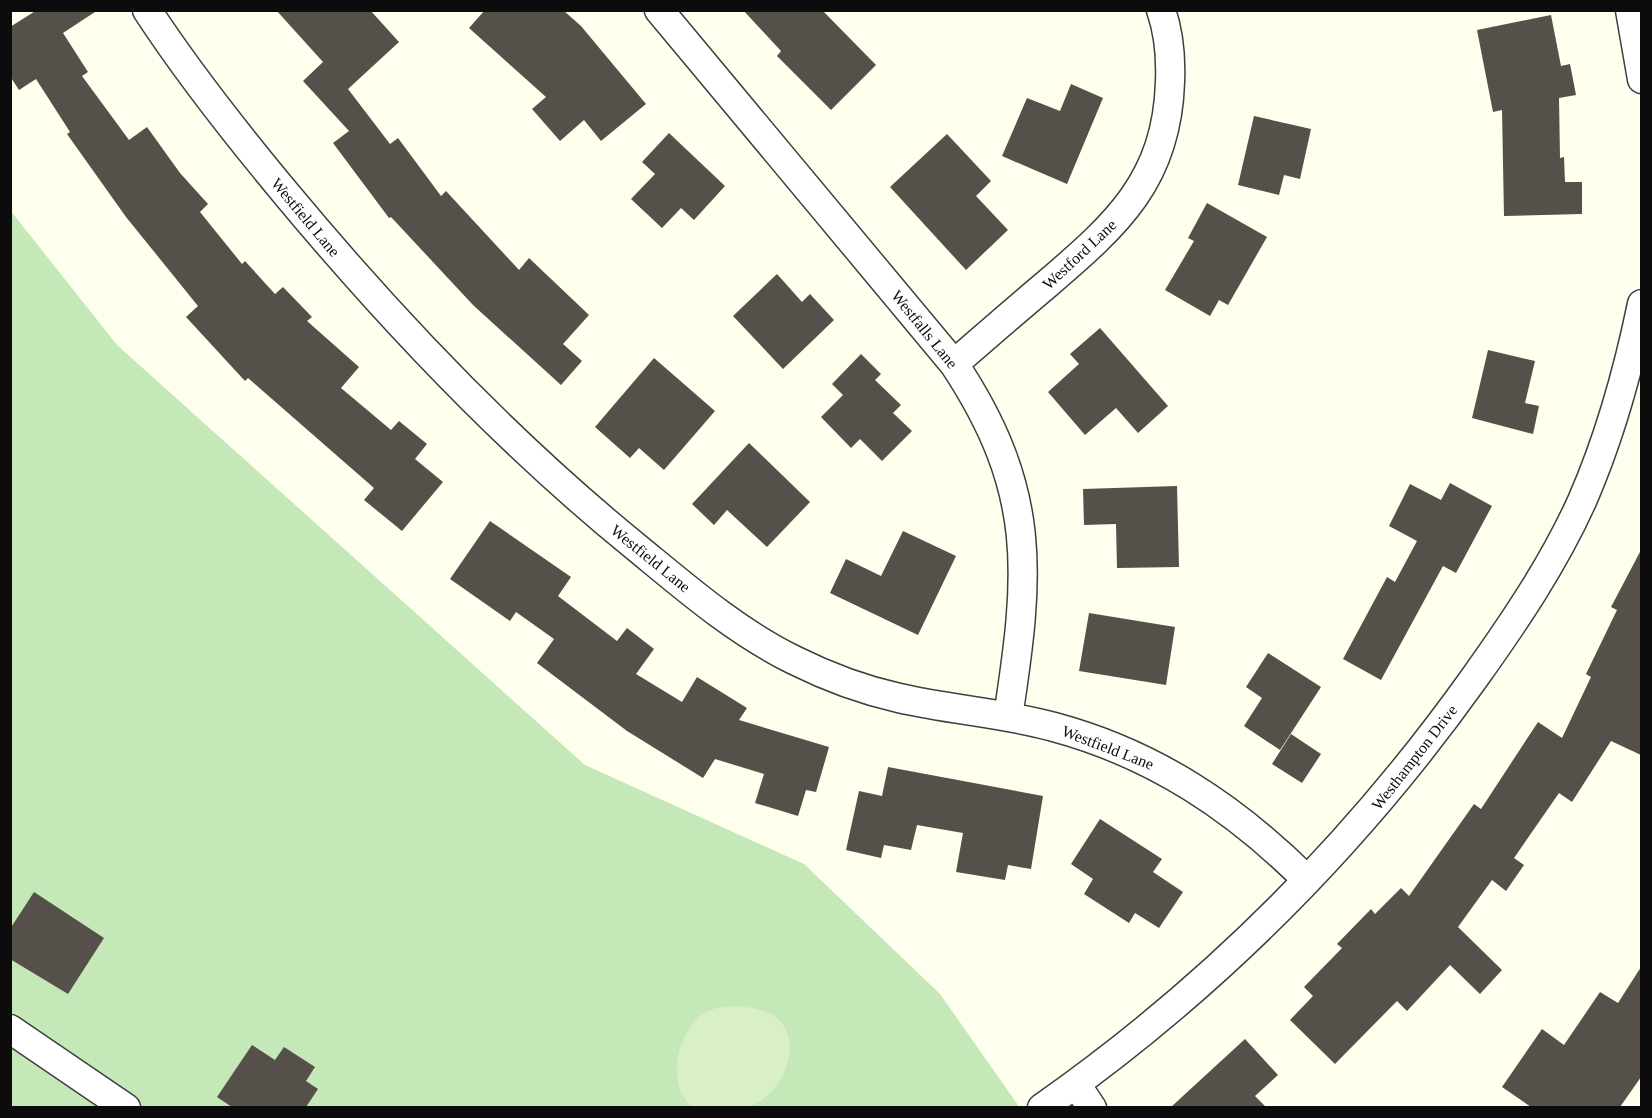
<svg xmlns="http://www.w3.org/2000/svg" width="1652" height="1118" viewBox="0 0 1652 1118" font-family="Georgia,serif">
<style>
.green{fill:#c4e8b7}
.pitch{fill:#d8efc8}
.building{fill:#555049}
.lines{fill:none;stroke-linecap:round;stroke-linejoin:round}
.minor-casing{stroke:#3f3f3f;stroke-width:31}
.minor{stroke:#fff;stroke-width:28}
.labels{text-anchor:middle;stroke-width:6;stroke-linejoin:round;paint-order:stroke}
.street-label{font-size:16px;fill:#0c0c0c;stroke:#fff}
</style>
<rect width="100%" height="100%" fill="#feffec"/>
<!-- green -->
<path class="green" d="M 10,210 L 117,345 L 585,765 L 804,864 L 940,994 L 1018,1105 L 1014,1108 L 11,1107 Z"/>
<!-- pitch -->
<path class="pitch" d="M 734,1006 C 750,1007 770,1009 781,1022 C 803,1049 780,1099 747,1107 C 731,1112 708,1108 692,1107 C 665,1086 677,1028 706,1012 C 715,1007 724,1007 734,1006 Z"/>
<!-- building -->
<path class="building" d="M 37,10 L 98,10 L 63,33 L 88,72 L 82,76 L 129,140 L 147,127 L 180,173 L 208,204 L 200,212 L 242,264 L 245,261 L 275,294 L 283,287 L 312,317 L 307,321 L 359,367 L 341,388 L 391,430 L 399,421 L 427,444 L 415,459 L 443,482 L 402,531 L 364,500 L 374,488 L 248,378 L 245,381 L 186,317 L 198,306 L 126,217 L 67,134 L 70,132 L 36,79 L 19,90 L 10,76 L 10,27 Z
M 276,10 L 370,10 L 399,42 L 348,89 L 390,144 L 398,138 L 441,196 L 446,191 L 519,270 L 529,258 L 589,315 L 563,344 L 582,361 L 561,385 L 473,305 L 391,217 L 389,218 L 333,143 L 349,131 L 303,81 L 323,62 Z
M 485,10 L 563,10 L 581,26 L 646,104 L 601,141 L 584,120 L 560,141 L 532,109 L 546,97 L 469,28 Z
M 743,10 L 822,10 L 876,65 L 831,110 L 777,56 L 781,51 Z
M 1551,15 L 1561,66 L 1570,64 L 1576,95 L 1559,98 L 1560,158 L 1564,157 L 1565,182 L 1582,182 L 1582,214 L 1504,216 L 1502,110 L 1493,112 L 1477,30 Z
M 1071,84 L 1103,98 L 1067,184 L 1002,156 L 1027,98 L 1060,111 Z
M 1254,116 L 1311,129 L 1300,179 L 1284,175 L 1279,195 L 1238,185 Z
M 669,133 L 725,186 L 694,220 L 681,208 L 662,228 L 631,199 L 655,174 L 642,162 Z
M 947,134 L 991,181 L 976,196 L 1008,230 L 966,270 L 890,187 Z
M 1207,203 L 1267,237 L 1228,305 L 1219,300 L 1210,316 L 1165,290 L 1194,241 L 1188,238 Z
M 777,274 L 802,302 L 810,294 L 834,320 L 783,369 L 733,316 Z
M 1100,328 L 1168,406 L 1138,433 L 1116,408 L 1085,435 L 1048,392 L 1079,364 L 1070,354 Z
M 1488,350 L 1535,361 L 1525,403 L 1539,406 L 1533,434 L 1472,418 Z
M 861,354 L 881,374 L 875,380 L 901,405 L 893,413 L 912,431 L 882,461 L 860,439 L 851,448 L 821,417 L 843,395 L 832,384 Z
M 654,358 L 715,411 L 664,470 L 639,448 L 630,458 L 595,427 Z
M 749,443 L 810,502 L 767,547 L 727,510 L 714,525 L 692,504 Z
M 1450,483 L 1492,506 L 1456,573 L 1443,566 L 1381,680 L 1343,659 L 1387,577 L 1395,582 L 1417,541 L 1389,526 L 1410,484 L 1441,500 Z
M 1177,486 L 1179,567 L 1117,568 L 1116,524 L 1084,525 L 1083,489 Z
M 490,521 L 571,577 L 558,596 L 617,641 L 627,628 L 654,649 L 636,674 L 682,702 L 697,677 L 747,708 L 739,720 L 829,747 L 816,792 L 806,790 L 798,816 L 755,803 L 764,774 L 715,759 L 703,778 L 627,731 L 537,663 L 554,639 L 516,612 L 510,621 L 450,579 Z
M 903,531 L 956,556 L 918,635 L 830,593 L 846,559 L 881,576 Z
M 1641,550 L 1641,755 L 1611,741 L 1572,802 L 1559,793 L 1514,858 L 1524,865 L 1506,891 L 1492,880 L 1458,927 L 1502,970 L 1480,994 L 1450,965 L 1407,1011 L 1397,1001 L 1335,1064 L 1290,1020 L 1313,996 L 1304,987 L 1342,948 L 1337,944 L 1371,909 L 1375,914 L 1401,888 L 1409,896 L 1474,804 L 1481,809 L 1538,722 L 1562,738 L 1591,677 L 1586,674 L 1617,610 L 1611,607 Z
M 1089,613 L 1175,627 L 1166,685 L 1079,671 Z
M 1268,653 L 1321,687 L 1280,750 L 1244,726 L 1262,698 L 1246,687 Z
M 1291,734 L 1321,754 L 1302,783 L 1272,764 Z
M 888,767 L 1043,796 L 1031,869 L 1008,865 L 1005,880 L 956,872 L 963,833 L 917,825 L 911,850 L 884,845 L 881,858 L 846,850 L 859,791 L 882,796 Z
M 1100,819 L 1162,859 L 1153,872 L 1183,892 L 1159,928 L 1135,913 L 1129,923 L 1084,894 L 1093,879 L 1071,864 Z
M 34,892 L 104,938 L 68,994 L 10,959 L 10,929 Z
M 1641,967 L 1641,1077 L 1620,1107 L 1531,1107 L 1502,1087 L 1542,1029 L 1564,1045 L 1600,992 L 1618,1003 Z
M 1245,1039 L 1278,1075 L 1255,1096 L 1266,1107 L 1171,1107 Z
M 252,1045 L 275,1060 L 284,1047 L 315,1067 L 306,1081 L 318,1089 L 306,1107 L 232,1107 L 217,1097 Z"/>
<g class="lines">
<defs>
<path id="minor" d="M 147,10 C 190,76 238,136 288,196 C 393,322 508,443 636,547 C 686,588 735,631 794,660 C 828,677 863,690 899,698 C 951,710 1004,713 1054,727 C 1154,754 1235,808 1307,880
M 659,10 L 954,364 C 1038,491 1030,573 1008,717
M 1630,10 L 1642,79
M 954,364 C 985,337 1016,310 1047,284 C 1117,224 1167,180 1170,82 C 1171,58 1169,33 1161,10
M 10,1029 L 126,1108
M 1076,1084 L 1092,1108
M 1042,1108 C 1210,990 1356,844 1475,677 C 1515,621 1554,563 1582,501 C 1610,437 1628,372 1642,304"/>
</defs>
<!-- minor casing -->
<use href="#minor" class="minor-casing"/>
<!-- minor -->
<use href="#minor" class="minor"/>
</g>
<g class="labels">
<!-- street labels -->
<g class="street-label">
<text transform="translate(306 217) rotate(50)" y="6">Westfield Lane</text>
<text transform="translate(1079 254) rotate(-43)" y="6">Westford Lane</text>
<text transform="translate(925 329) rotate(51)" y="6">Westfalls Lane</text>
<text transform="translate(651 558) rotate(39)" y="6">Westfield Lane</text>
<text transform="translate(1108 747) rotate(21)" y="6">Westfield Lane</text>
<text transform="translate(1414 757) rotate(-52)" y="6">Westhampton Drive</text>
</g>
</g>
<!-- border -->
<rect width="1652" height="1118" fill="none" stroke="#0c0c0c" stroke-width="24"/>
</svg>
